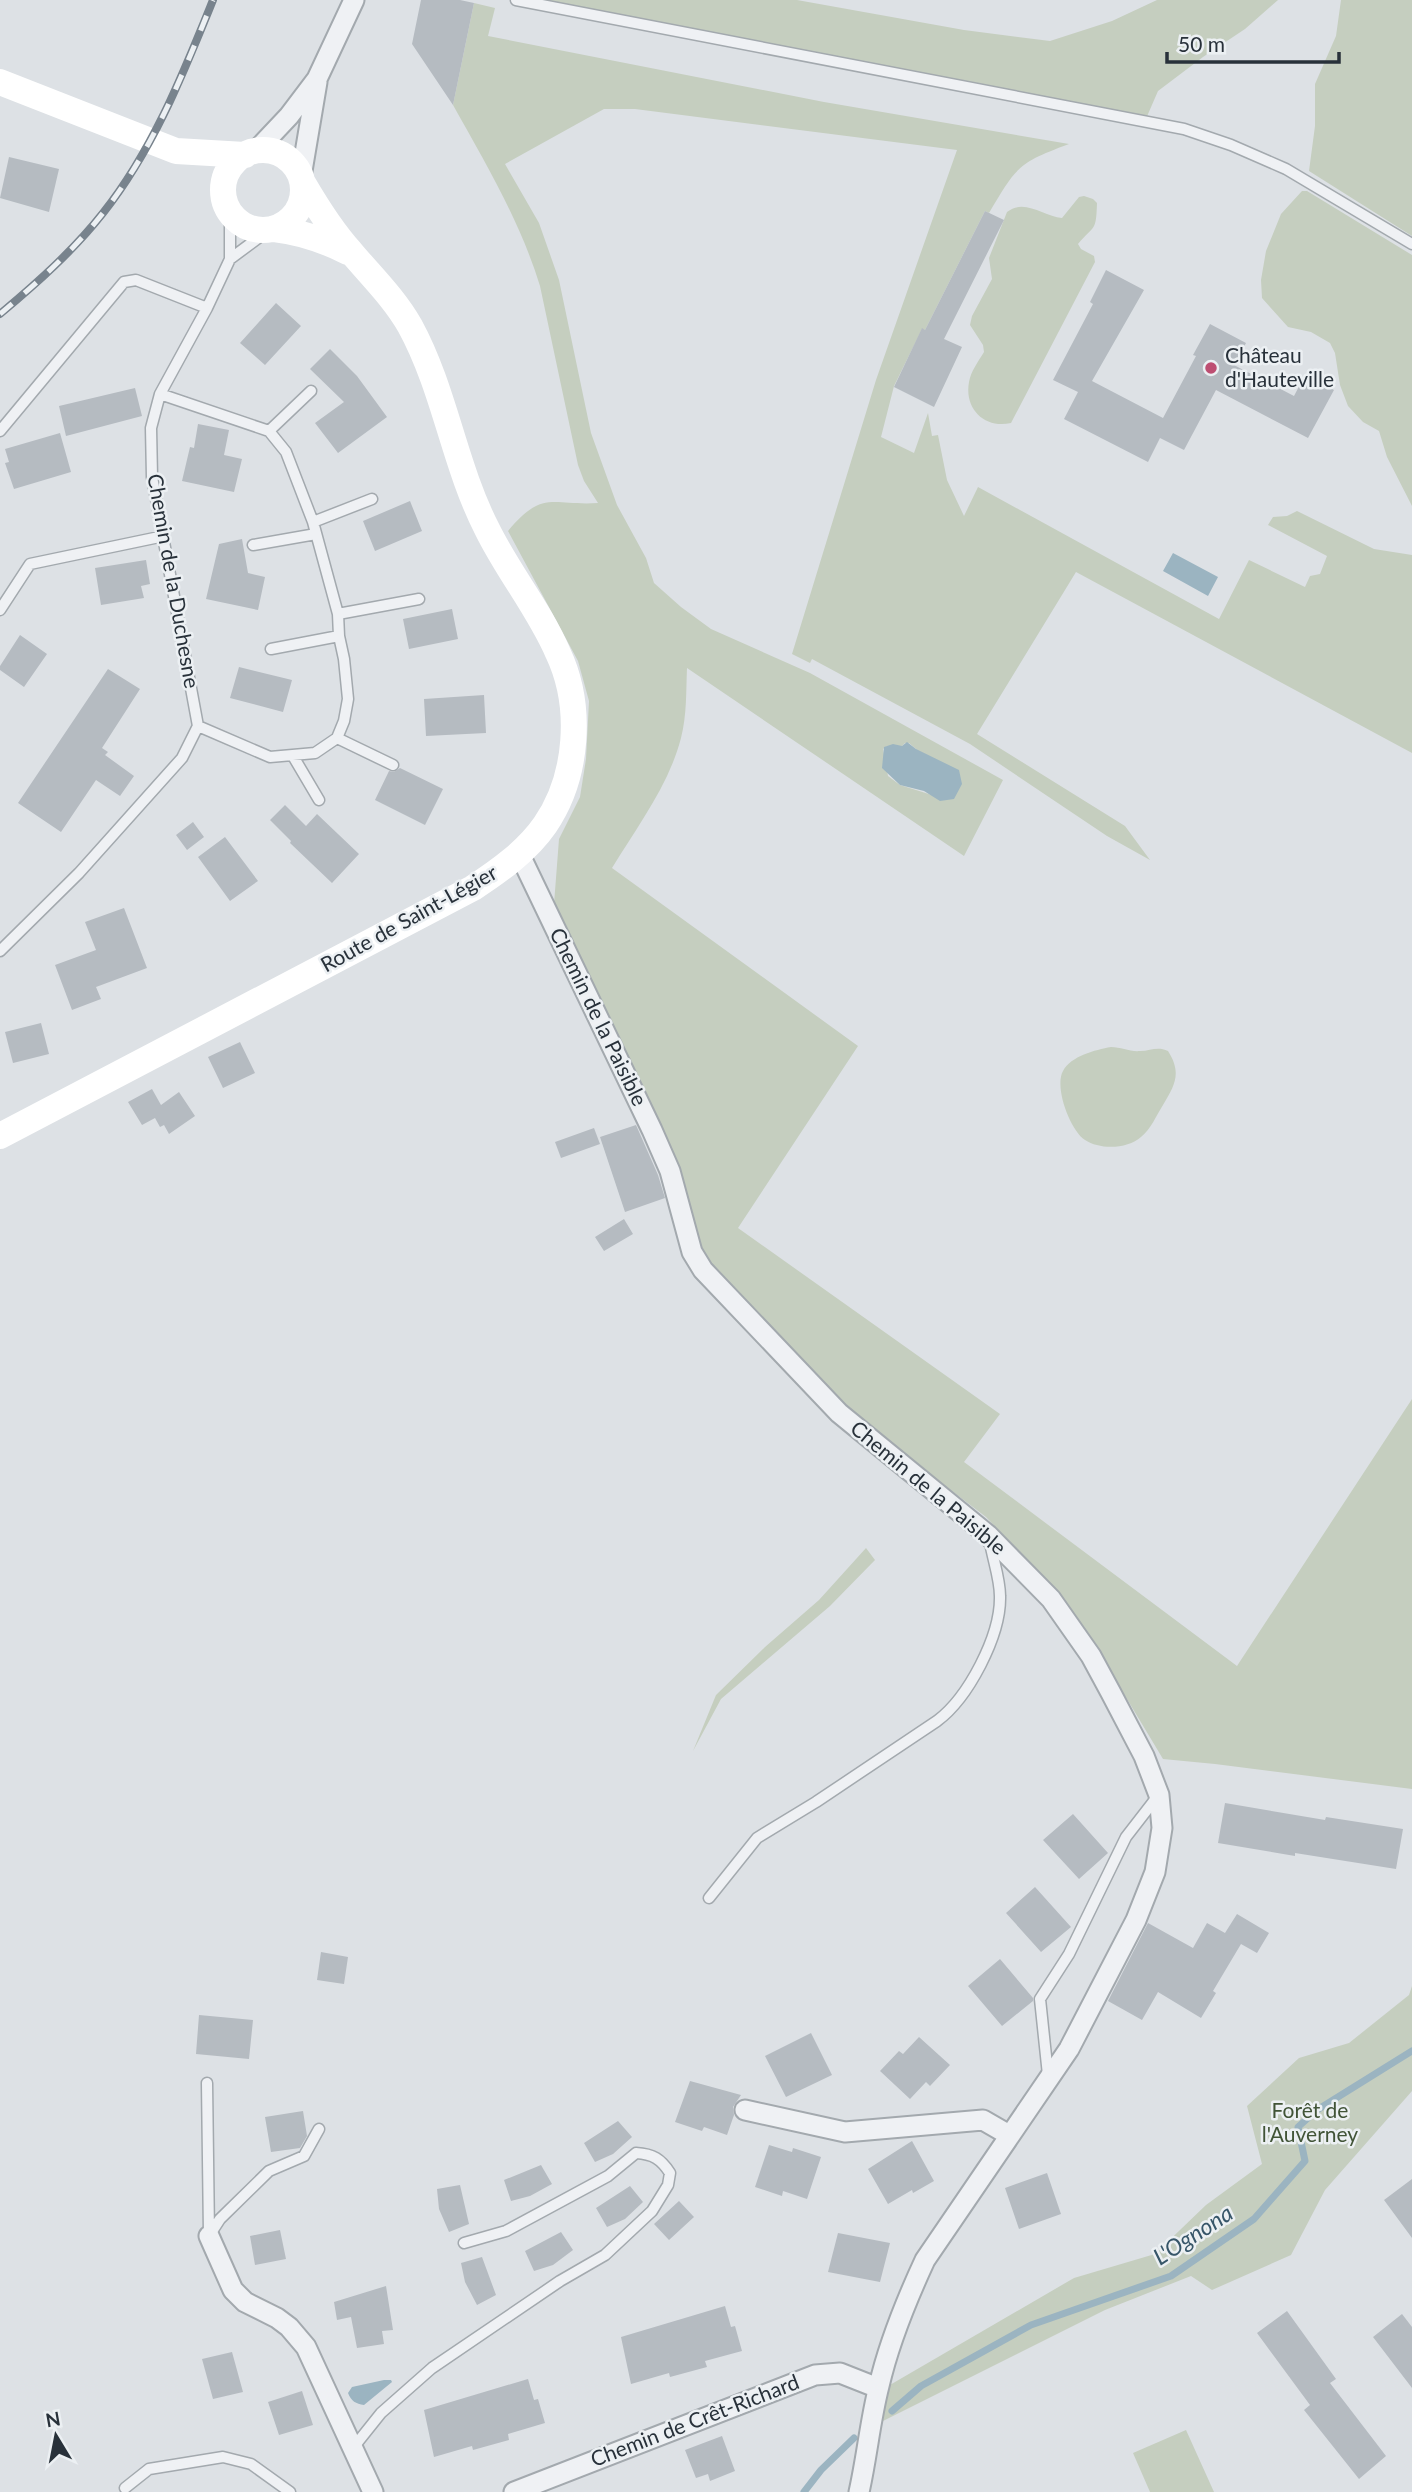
<svg xmlns="http://www.w3.org/2000/svg" width="1412" height="2492" viewBox="0 0 1412 2492" font-family="Lato,sans-serif">
<style>
.green{fill:#c5cebf;fill-rule:evenodd}
.water{fill:#9bb4c1}
.lines{fill:none;stroke-linecap:round;stroke-linejoin:round}
.stream{stroke:#9bb4c1;stroke-width:7}
.building{fill:#b5bbc1}
.service-casing{stroke:#a3a9ae;stroke-width:13}
.minor-casing{stroke:#a3a9ae;stroke-width:23}
.service{stroke:#eff1f4;stroke-width:10}
.minor{stroke:#eff1f4;stroke-width:19}
.secondary{stroke:#fff;stroke-width:26}
.rail-casing{stroke:#78838d;stroke-width:8}
.rail{stroke:#ecf0f3;stroke-width:5;stroke-dasharray:16;stroke-linecap:butt}
.poi-dot{fill:#bd4e72;stroke:#ecf0f3;stroke-width:2.5}
.labels{text-anchor:middle;stroke-width:5;stroke-linejoin:round;paint-order:stroke}
.poi-label{font-size:21px;fill:#28313a;stroke:#ecf0f3;text-anchor:start}
.street-label{font-size:21px;fill:#28313a;stroke:#ecf0f3}
.park-label{font-size:21px;fill:#415437;stroke:#ecf0f3}
.water-label{font-size:23px;font-style:italic;fill:#375669;stroke:#ecf0f3}
</style>
<rect width="100%" height="100%" fill="#dde1e5"/>
<!-- green -->
<path class="green" d="M 516,0 L 797,0 L 964,30 L 1050,41 L 1112,21 L 1157,0 L 1278,0 L 1245,29 L 1203,57 L 1158,91 L 1145,121 Z
M 1341,0 L 1412,0 L 1412,236 L 1309,171 L 1315,126 L 1315,84 L 1336,36 Z
M 474,3 L 495,8 L 488,36 L 824,102 L 1069,144 C 1018,163 1017,166 989,213 L 985,211 L 925,330 L 922,329 L 894,386 L 881,437 L 914,453 L 928,413 L 932,436 L 938,435 L 947,480 L 964,516 L 978,487 L 1219,619 L 1249,560 L 1305,587 L 1310,576 L 1320,574 L 1327,556 L 1268,525 L 1273,517 L 1287,516 L 1297,511 L 1374,549 L 1412,555 L 1412,753 L 1076,572 L 977,734 L 1125,826 L 1150,860 L 1107,836 L 970,744 L 812,659 L 810,663 L 792,654 L 876,380 L 957,150 L 635,109 L 604,109 L 505,164 L 539,223 L 559,280 L 591,433 L 617,505 L 646,558 L 654,583 L 681,607 L 711,629 L 810,673 L 1003,780 L 964,856 L 687,668 C 686,691 687,715 681,738 C 669,785 637,827 612,868 L 858,1046 L 738,1228 L 1000,1414 L 964,1462 L 1237,1666 L 1412,1399 L 1412,1789 L 1215,1764 L 1163,1759 L 1097,1649 L 1057,1592 L 986,1517 L 859,1420 L 726,1288 L 700,1248 L 674,1157 L 554,904 L 559,839 L 580,797 L 586,759 L 589,701 L 578,661 L 508,531 C 543,489 552,506 598,503 L 584,481 L 578,465 L 540,286 C 520,221 486,164 453,105 ZM 905,743 L 909,743 L 916,749 L 932,795 L 900,785 L 888,776 L 883,749 L 887,746 L 902,746 Z
M 1302,191 L 1307,191 L 1412,255 L 1412,506 L 1387,457 L 1379,431 L 1363,422 L 1348,406 L 1340,385 L 1335,353 L 1330,343 L 1311,332 L 1288,327 L 1262,298 L 1261,280 L 1266,251 L 1281,214 Z
M 1084,196 L 1093,199 L 1097,203 C 1096,232 1095,224 1078,244 L 1081,249 L 1094,256 L 1095,262 L 1011,423 C 985,429 964,409 969,382 C 971,371 978,362 984,352 L 983,345 L 970,325 L 972,316 L 992,279 L 989,258 L 1007,212 C 1025,198 1044,217 1062,218 L 1079,197 Z
M 1111,1047 C 1121,1047 1130,1052 1140,1051 C 1151,1051 1157,1046 1168,1051 C 1182,1073 1175,1085 1163,1105 C 1156,1116 1151,1129 1141,1137 C 1128,1149 1100,1150 1085,1140 C 1070,1130 1054,1087 1063,1071 C 1071,1056 1095,1050 1111,1047 Z
M 866,1548 L 875,1560 L 830,1606 L 721,1699 L 693,1751 L 716,1695 L 765,1647 L 819,1600 Z
M 1412,1986 L 1412,2091 L 1325,2190 L 1291,2255 L 1212,2290 L 1191,2276 L 1105,2310 L 879,2423 L 883,2389 L 1074,2278 L 1155,2254 L 1206,2205 L 1262,2164 L 1247,2106 L 1299,2058 L 1349,2043 L 1409,1995 Z
M 1186,2430 L 1214,2492 L 1150,2492 L 1133,2453 Z"/>
<!-- water -->
<path class="water" d="M 1173,553 L 1218,577 L 1208,596 L 1163,571 Z
M 907,742 L 916,749 L 959,770 L 962,784 L 954,799 L 940,801 L 924,791 L 900,785 L 882,768 L 884,747 L 893,744 L 902,746 Z
M 384,2380 L 391,2380 L 392,2382 L 364,2405 C 356,2404 351,2401 348,2393 L 352,2387 Z"/>
<g class="lines">
<!-- stream -->
<path class="stream" d="M 892,2411 L 921,2386 L 1031,2325 L 1171,2276 L 1254,2219 L 1305,2161 L 1298,2127 L 1317,2110 L 1412,2051
M 804,2492 L 821,2470 L 854,2438"/>
</g>
<!-- building -->
<path class="building" d="M 421,0 L 460,0 L 474,3 L 453,105 L 412,44 Z
M 9,157 L 59,169 L 49,212 L 0,198 Z
M 985,211 L 1004,220 L 944,339 L 962,347 L 934,407 L 894,387 L 922,328 L 925,330 Z
M 1106,270 L 1144,290 L 1092,381 L 1163,418 L 1196,356 L 1193,355 L 1210,324 L 1246,343 L 1234,365 L 1294,396 L 1305,375 L 1334,390 L 1308,438 L 1216,390 L 1184,450 L 1160,438 L 1148,462 L 1064,419 L 1078,392 L 1053,380 L 1093,304 L 1090,302 Z
M 276,303 L 301,326 L 265,365 L 240,343 Z
M 330,349 L 357,376 L 387,417 L 338,453 L 315,423 L 344,402 L 310,369 Z
M 135,388 L 142,416 L 66,436 L 59,406 Z
M 198,424 L 229,430 L 224,455 L 242,459 L 234,492 L 182,481 L 190,447 L 194,448 Z
M 60,433 L 71,472 L 14,489 L 5,463 L 9,462 L 5,449 Z
M 410,501 L 422,531 L 375,551 L 363,521 Z
M 242,539 L 248,573 L 265,577 L 258,610 L 206,599 L 219,544 Z
M 146,560 L 150,584 L 141,586 L 144,598 L 101,605 L 95,568 Z
M 452,609 L 458,639 L 409,649 L 403,619 Z
M 20,635 L 47,654 L 24,687 L 0,670 L 0,666 Z
M 239,667 L 292,680 L 283,712 L 230,698 Z
M 108,669 L 140,689 L 102,748 L 108,752 L 105,755 L 134,776 L 120,796 L 96,780 L 61,832 L 18,803 Z
M 484,695 L 486,733 L 426,736 L 424,699 Z
M 400,768 L 443,789 L 425,825 L 375,800 L 389,771 L 394,772 Z
M 285,805 L 306,826 L 317,814 L 359,854 L 332,883 L 290,843 L 291,841 L 270,820 Z
M 193,822 L 204,837 L 187,850 L 176,835 Z
M 225,837 L 258,881 L 230,901 L 198,857 Z
M 124,908 L 147,968 L 96,987 L 101,999 L 72,1010 L 55,965 L 96,950 L 85,922 Z
M 41,1023 L 49,1054 L 13,1063 L 5,1032 Z
M 240,1042 L 255,1073 L 223,1088 L 208,1057 Z
M 152,1089 L 161,1105 L 179,1092 L 195,1116 L 169,1134 L 164,1125 L 160,1127 L 155,1118 L 142,1125 L 128,1102 Z
M 636,1125 L 658,1175 L 665,1198 L 625,1212 L 600,1137 Z
M 594,1128 L 600,1144 L 561,1158 L 555,1142 Z
M 624,1219 L 633,1234 L 604,1251 L 595,1237 Z
M 1225,1803 L 1325,1820 L 1326,1817 L 1403,1829 L 1396,1869 L 1295,1853 L 1295,1856 L 1218,1843 Z
M 1073,1814 L 1108,1853 L 1079,1879 L 1043,1840 Z
M 1035,1887 L 1071,1927 L 1041,1952 L 1006,1913 Z
M 1237,1914 L 1269,1933 L 1257,1953 L 1241,1944 L 1213,1991 L 1216,1993 L 1201,2018 L 1158,1992 L 1142,2020 L 1108,2001 L 1148,1923 L 1193,1948 L 1207,1923 L 1225,1933 Z
M 321,1952 L 348,1957 L 344,1984 L 317,1980 Z
M 1000,1959 L 1033,1998 L 1033,2001 L 1002,2026 L 968,1986 Z
M 199,2015 L 253,2020 L 249,2059 L 196,2054 Z
M 811,2033 L 832,2075 L 786,2097 L 765,2056 Z
M 919,2037 L 950,2065 L 930,2086 L 926,2082 L 910,2099 L 880,2071 L 899,2051 L 903,2054 Z
M 690,2081 L 741,2095 L 733,2107 L 734,2115 L 727,2135 L 704,2127 L 702,2131 L 675,2122 Z
M 303,2111 L 307,2136 L 300,2148 L 271,2152 L 265,2117 Z
M 618,2121 L 632,2137 L 613,2154 L 595,2162 L 584,2143 Z
M 912,2141 L 934,2181 L 913,2193 L 912,2190 L 888,2204 L 868,2169 Z
M 769,2145 L 792,2152 L 793,2148 L 821,2157 L 807,2199 L 783,2191 L 782,2196 L 755,2187 Z
M 541,2165 L 552,2184 L 530,2196 L 511,2201 L 504,2180 Z
M 1047,2173 L 1061,2214 L 1019,2229 L 1005,2188 Z
M 1412,2179 L 1412,2238 L 1384,2200 Z
M 460,2185 L 469,2224 L 449,2232 L 439,2209 L 437,2189 Z
M 630,2186 L 643,2202 L 625,2219 L 607,2227 L 596,2208 Z
M 679,2201 L 694,2217 L 669,2240 L 654,2224 Z
M 280,2230 L 286,2259 L 255,2265 L 250,2236 Z
M 561,2232 L 573,2250 L 553,2265 L 534,2271 L 525,2251 Z
M 838,2233 L 890,2243 L 880,2282 L 828,2272 Z
M 482,2257 L 496,2295 L 477,2305 L 465,2282 L 461,2263 Z
M 386,2286 L 393,2330 L 382,2331 L 384,2344 L 357,2348 L 351,2317 L 337,2320 L 334,2302 Z
M 725,2306 L 731,2327 L 735,2326 L 742,2351 L 705,2361 L 707,2367 L 670,2377 L 669,2373 L 631,2384 L 621,2337 Z
M 1287,2311 L 1336,2379 L 1330,2383 L 1386,2456 L 1359,2479 L 1304,2410 L 1310,2405 L 1257,2333 Z
M 1402,2314 L 1412,2327 L 1412,2388 L 1373,2337 Z
M 232,2352 L 243,2392 L 213,2399 L 202,2359 Z
M 528,2379 L 534,2400 L 538,2399 L 545,2423 L 508,2434 L 509,2440 L 473,2450 L 472,2446 L 434,2457 L 424,2410 Z
M 302,2391 L 313,2425 L 279,2435 L 268,2402 Z
M 722,2436 L 735,2471 L 710,2481 L 708,2474 L 696,2478 L 685,2450 Z"/>
<g class="lines">
<defs>
<path id="service" d="M 516,0 L 1184,129 L 1231,145 L 1286,169 L 1412,244
M 230,259 L 269,230
M 160,394 L 269,431 L 286,452 L 313,522 L 338,614 L 339,636 L 344,659 L 348,699 L 344,721 L 337,738 L 315,753 L 270,757 L 198,726
M 0,431 L 124,282 L 136,280 L 207,308
M 269,431 L 311,391
M 313,522 L 372,499
M 253,545 L 316,534
M 0,610 L 30,564 L 164,536
M 338,614 L 419,599
M 271,649 L 339,636
M 337,738 L 393,765
M 293,756 L 319,800
M 0,951 L 79,873 L 182,758 L 198,726 L 152,477 L 151,428 L 160,394 L 207,308 L 230,259 L 230,213
M 709,1898 L 757,1838 L 816,1802 L 937,1721 C 968,1698 1001,1636 1000,1596 C 1000,1579 993,1560 990,1542
M 1048,2075 L 1040,1999 L 1069,1954 L 1126,1837 L 1157,1797
M 207,2083 L 209,2235
M 209,2236 L 220,2219 L 269,2171 L 304,2156 L 319,2129
M 353,2448 L 381,2413 L 432,2368 L 560,2281 L 605,2255 L 652,2211 L 668,2185 L 670,2173 C 661,2159 653,2154 636,2153 L 608,2176 L 506,2231 L 464,2243
M 125,2488 L 149,2469 L 223,2457 L 251,2464 L 290,2492"/>
<path id="minor" d="M 256,151 L 289,116 L 317,79 L 354,0
M 301,177 L 317,82
M 519,853 L 652,1130 L 670,1171 L 692,1252 L 703,1270 L 839,1413 L 988,1535 L 1051,1599 L 1091,1656 L 1111,1693 L 1144,1756 L 1159,1795 L 1162,1828 L 1155,1872 L 1136,1920 L 1069,2049 L 925,2260 C 906,2301 889,2342 879,2386 C 870,2421 867,2457 859,2492
M 745,2110 L 845,2132 L 983,2120 L 1009,2135
M 209,2236 L 233,2290 L 245,2302 L 277,2318 L 289,2327 L 306,2347 L 373,2492
M 514,2492 L 815,2375 L 840,2373 L 878,2388"/>
</defs>
<!-- service casing -->
<use href="#service" class="service-casing"/>
<!-- minor casing -->
<use href="#minor" class="minor-casing"/>
<!-- service -->
<use href="#service" class="service"/>
<!-- minor -->
<use href="#minor" class="minor"/>
<!-- secondary -->
<path class="secondary" d="M 0,82 L 176,151 L 245,155
M223 190a40 40 0 1 1 80 0a40 40 0 1 1-80 0Z
M 274,229 C 301,232 324,240 348,252
M 0,1136 L 473,888 C 499,871 527,851 545,825 C 578,777 583,706 558,653 C 539,609 508,572 487,529 C 454,465 445,390 410,326 C 394,298 372,277 351,252 C 332,231 317,207 303,183"/>
<defs>
<path id="rail" d="M 0,314 C 37,283 73,251 103,213 C 153,150 183,74 213,0"/>
</defs>
<!-- rail casing -->
<use href="#rail" class="rail-casing"/>
<!-- rail -->
<use href="#rail" class="rail"/>
</g>
<!-- markers -->
<circle class="poi-dot" cx="1211" cy="368" r="7"/>
<g class="labels">
<!-- poi labels -->
<g class="poi-label">
<text x="1225" y="363">Château<tspan x="1225" dy="24">d'Hauteville</tspan></text>
</g>
<!-- street labels -->
<g class="street-label">
<text transform="translate(173 581) rotate(80)" y="7">Chemin de la Duchesne</text>
<text transform="translate(409 919) rotate(-29)" y="7">Route de Saint-Légier</text>
<text transform="translate(598 1017) rotate(64)" y="7">Chemin de la Paisible</text>
<text transform="translate(928 1488) rotate(40)" y="7">Chemin de la Paisible</text>
<text transform="translate(695 2421) rotate(-21)" y="7">Chemin de Crêt-Richard</text>
</g>
<!-- park labels -->
<g class="park-label">
<text x="1310" y="2118">Forêt de<tspan x="1310" dy="24">l'Auverney</tspan></text>
</g>
<!-- water labels -->
<g class="water-label">
<text transform="translate(1193 2235) rotate(-33)" y="8">L'Ognona</text>
</g>
</g>
<!-- north arrow -->
<g transform="translate(56 2436) rotate(350)" stroke="#ecf0f3" stroke-width="5" paint-order="stroke">
<path d="M0-5L12 26L0 18L-12 26Z" fill="#28313a"/>
<text y="-10" font-size="19" font-weight="bold" text-anchor="middle" fill="#28313a">N</text>
</g>
<!-- scale -->
<path d="M1167 52v10h172v-10" fill="none" stroke="#28313a" stroke-width="3.5"/>
<text x="1178" y="52" font-size="21" fill="#28313a" stroke="#ecf0f3" stroke-width="5" paint-order="stroke">50 m</text>
</svg>
